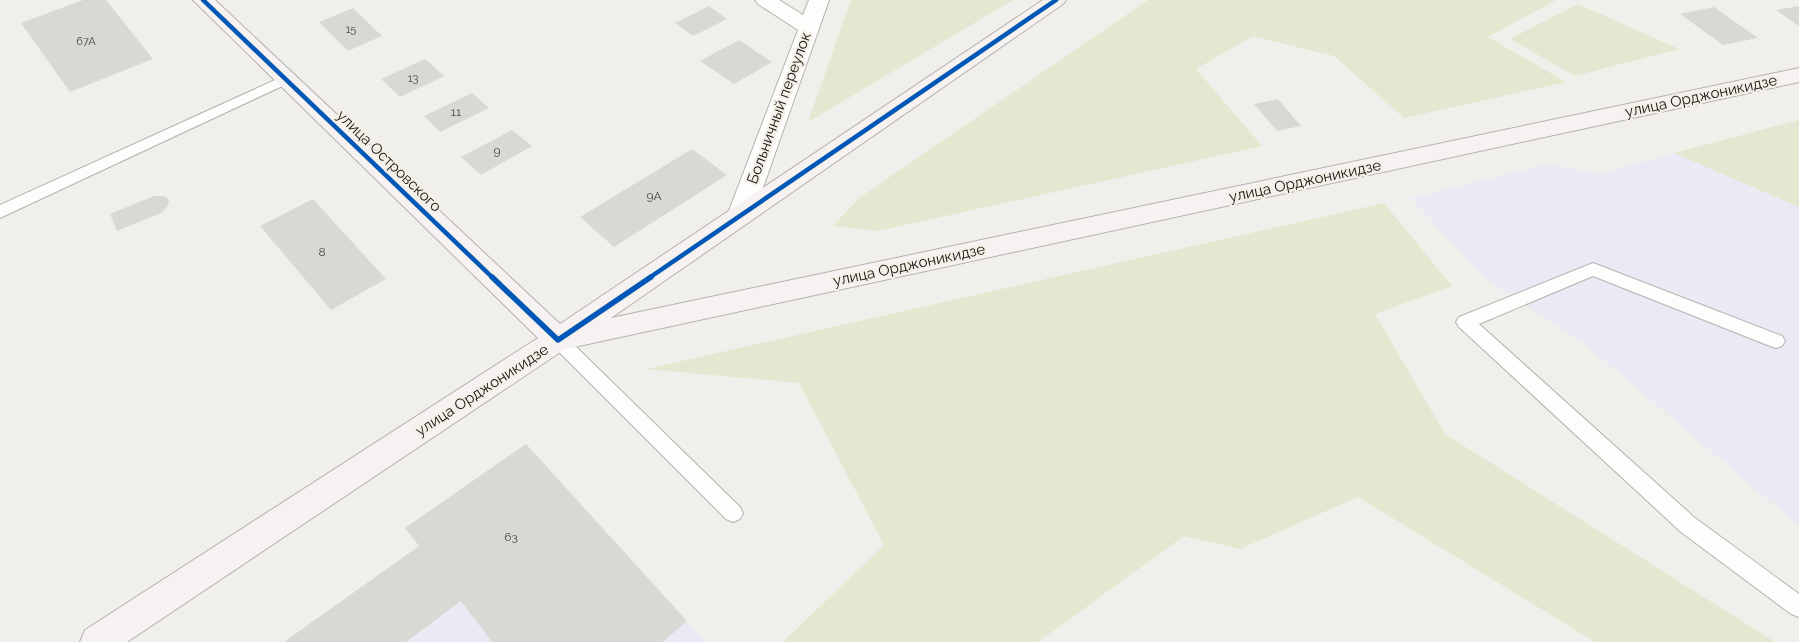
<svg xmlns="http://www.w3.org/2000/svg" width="1799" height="642" viewBox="0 0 1799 642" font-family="Raleway,sans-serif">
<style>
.industrial{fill:#ebe9f3}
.green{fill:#e3e8d0}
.building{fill:#dad8d5}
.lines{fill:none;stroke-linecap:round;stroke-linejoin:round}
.lane-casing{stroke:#b4b2b0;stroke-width:2}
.street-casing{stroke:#b4b2b0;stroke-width:2}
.secondary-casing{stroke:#b4b2b0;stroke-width:2}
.lane{fill:#fdfdfc;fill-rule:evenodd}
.street{fill:#fdfdfc;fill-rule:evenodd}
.secondary{fill:#f6f2f1;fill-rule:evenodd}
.cycleway-far1-casing{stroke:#f4f0e8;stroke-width:7}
.cycleway-casing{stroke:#f4f0e8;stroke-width:9}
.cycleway-far1{stroke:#0057b8;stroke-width:4.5}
.cycleway{stroke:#0057b8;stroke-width:5.5}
.labels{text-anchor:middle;stroke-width:4.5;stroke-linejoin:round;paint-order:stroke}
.far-number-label{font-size:11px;fill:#474643}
.number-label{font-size:12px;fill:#474643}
.street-label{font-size:15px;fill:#151411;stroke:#f4f0e8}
</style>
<rect width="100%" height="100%" fill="#f1efeb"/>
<!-- industrial -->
<path class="industrial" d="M 1674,153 L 1799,207 L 1799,526 L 1586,345 L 1485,279 L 1411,198 L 1549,164 L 1599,174 Z
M 461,601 L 492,642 L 406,642 Z
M 687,621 L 707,642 L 663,642 Z"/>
<!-- green -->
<path class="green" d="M 851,0 L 1013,0 L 808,122 Z
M 1148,0 L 1556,0 L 1488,37 L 1566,82 L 1404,118 L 1334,56 L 1253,36 L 1196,69 L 1262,146 L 878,231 L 833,226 L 859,198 Z
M 1578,4 L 1679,49 L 1575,76 L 1510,39 Z
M 1799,120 L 1799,207 L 1674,153 Z
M 1384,203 L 1452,286 L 1375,314 L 1445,434 L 1775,642 L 1595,642 L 1358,497 L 1240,549 L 1184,536 L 1038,642 L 783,642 L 884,545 L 799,383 L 646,369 Z"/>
<!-- building -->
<path class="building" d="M 83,0 L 106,0 L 153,59 L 70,92 L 21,23 Z
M 709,6 L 727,19 L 693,36 L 675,23 Z
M 1799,6 L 1799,26 L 1776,10 Z
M 1714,7 L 1758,38 L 1723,45 L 1680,14 Z
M 353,8 L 382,36 L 348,51 L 319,22 Z
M 739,40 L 772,62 L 734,84 L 700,61 Z
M 425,59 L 444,76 L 400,97 L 381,79 Z
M 472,93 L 489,108 L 440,132 L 424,116 Z
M 1278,99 L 1301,126 L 1277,131 L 1254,104 Z
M 512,130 L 532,146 L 481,175 L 461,157 Z
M 692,149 L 727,175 L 614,247 L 580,217 Z
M 154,196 L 164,196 L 169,199 L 168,206 L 161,213 L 117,231 L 110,214 Z
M 313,199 L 386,279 L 331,310 L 260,226 Z
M 526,444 L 687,621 L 663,642 L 492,642 L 461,601 L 406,642 L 284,642 L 419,546 L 405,528 Z"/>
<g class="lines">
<defs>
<path id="lane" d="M 286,75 L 291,76 L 293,79 L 291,82 L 0,218 L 0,205 Z
M 1593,263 L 1782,336 L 1785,341 L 1782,346 L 1776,348 L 1770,346 L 1593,276 L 1479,324 L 1695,518 L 1799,594 L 1799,617 L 1791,614 L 1681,532 L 1459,327 L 1456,322 L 1459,317 Z
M 558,333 L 564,335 L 740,507 L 743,513 L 740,519 L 733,522 L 726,519 L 552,345 L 549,340 L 552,335 Z"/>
<path id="street" d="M 755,0 L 779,0 L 803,15 L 809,0 L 829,0 L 753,216 L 749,222 L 740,225 L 731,222 L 727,216 L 798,30 L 758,4 Z"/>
<path id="secondary" d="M 193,0 L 215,0 L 560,324 L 1043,0 L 1066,0 L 1063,4 L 611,318 L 1799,68 L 1799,82 L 565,349 L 127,642 L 80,642 L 85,630 L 538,338 Z"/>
</defs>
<!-- lane casing -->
<use href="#lane" class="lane-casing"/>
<!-- street casing -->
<use href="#street" class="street-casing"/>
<!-- secondary casing -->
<use href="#secondary" class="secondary-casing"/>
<!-- lane -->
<use href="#lane" class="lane"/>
<!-- street -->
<use href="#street" class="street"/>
<!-- secondary -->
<use href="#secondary" class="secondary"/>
<defs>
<path id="cycleway-far1" d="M 203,0 L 493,278
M 649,278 L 1056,0"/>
<path id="cycleway" d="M 492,277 L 558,340 L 651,277"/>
</defs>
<!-- cycleway-far1 casing -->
<use href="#cycleway-far1" class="cycleway-far1-casing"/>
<!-- cycleway casing -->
<use href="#cycleway" class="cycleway-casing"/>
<!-- cycleway-far1 -->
<use href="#cycleway-far1" class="cycleway-far1"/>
<!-- cycleway -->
<use href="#cycleway" class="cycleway"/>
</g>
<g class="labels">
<!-- far-number labels -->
<g class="far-number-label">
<text x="351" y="33">15</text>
<text x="86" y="45">67А</text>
<text x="413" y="82">13</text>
</g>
<!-- number labels -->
<g class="number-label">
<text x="456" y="116">11</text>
<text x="497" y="155">9</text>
<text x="654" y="200">9А</text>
<text x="322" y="256">8</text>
<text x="511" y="541">63</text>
</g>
<!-- street labels -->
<g class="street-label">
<text transform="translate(1701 96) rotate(-12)" y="5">улица Орджоникидзе</text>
<text transform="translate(779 108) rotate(-70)" y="5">Больничный переулок</text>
<text transform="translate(389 161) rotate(44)" y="5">улица Островского</text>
<text transform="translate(1305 181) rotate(-12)" y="5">улица Орджоникидзе</text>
<text transform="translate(909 265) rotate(-12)" y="5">улица Орджоникидзе</text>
<text transform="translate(482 390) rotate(-33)" y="5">улица Орджоникидзе</text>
</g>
</g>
</svg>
